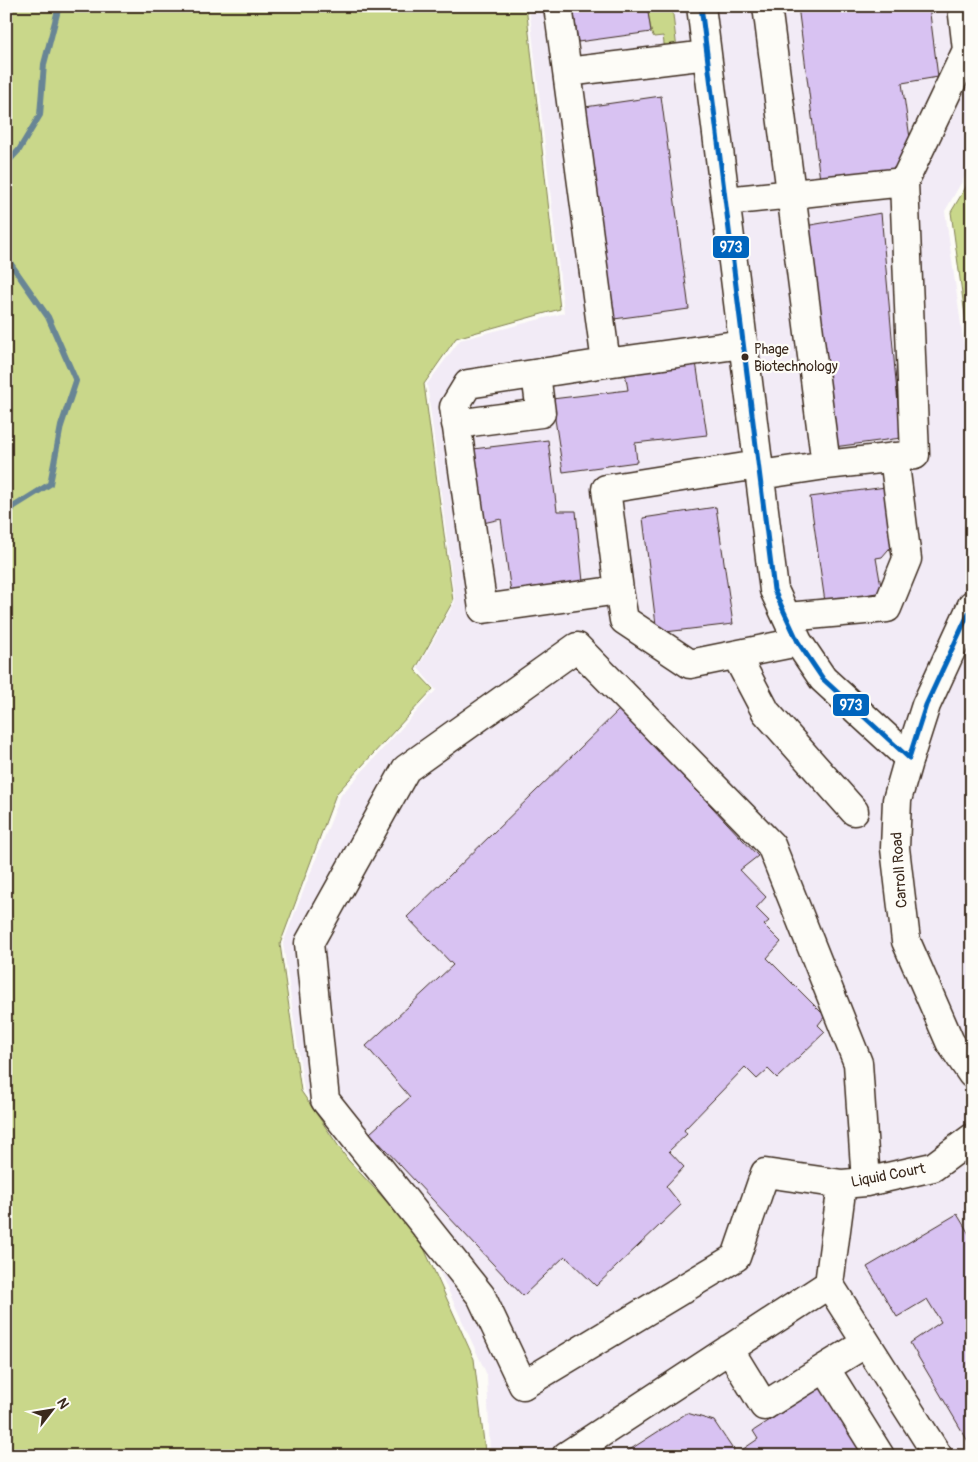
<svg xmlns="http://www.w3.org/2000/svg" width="978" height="1462" viewBox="0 0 978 1462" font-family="Pangolin,sans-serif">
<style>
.built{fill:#f2ebf6}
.green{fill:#c9d78a;stroke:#828054}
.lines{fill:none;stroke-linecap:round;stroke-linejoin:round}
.stream{stroke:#678595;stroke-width:6}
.building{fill:#d8c2f2;stroke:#3b2a1e}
.minor-casing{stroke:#3b2a1e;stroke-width:31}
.major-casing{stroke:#3b2a1e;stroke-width:31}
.minor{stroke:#fdfcf7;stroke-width:28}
.major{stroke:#fdfcf7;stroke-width:28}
.bus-1-casing{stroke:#fdfcf7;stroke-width:9}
.bus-1{stroke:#0065bd;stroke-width:5}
.bus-dot{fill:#3b2a1e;stroke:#fdfcf7;stroke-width:2}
.labels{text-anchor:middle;stroke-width:4.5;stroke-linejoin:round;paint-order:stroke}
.bus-label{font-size:14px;fill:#3b2a1e;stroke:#fdfcf7;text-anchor:start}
.street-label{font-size:15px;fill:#3b2a1e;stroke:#fdfcf7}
.line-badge{stroke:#fdfcf7;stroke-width:2}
.badge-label{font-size:14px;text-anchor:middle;font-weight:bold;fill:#fff}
</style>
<rect width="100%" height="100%" fill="#fdfcf7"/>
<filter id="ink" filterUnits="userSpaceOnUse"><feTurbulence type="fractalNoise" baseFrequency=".02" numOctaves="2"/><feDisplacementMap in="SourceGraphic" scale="10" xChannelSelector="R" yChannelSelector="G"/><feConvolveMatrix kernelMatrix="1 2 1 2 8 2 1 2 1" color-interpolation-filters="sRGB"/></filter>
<g filter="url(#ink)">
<!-- built -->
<path class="built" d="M 529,6 L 972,6 L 972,164 L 945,211 L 972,403 L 972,1456 L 490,1456 L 487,1375 L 421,1231 L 344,1150 L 304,1090 L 283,943 L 341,795 L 436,690 L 418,668 L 455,602 L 427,384 L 460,340 L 564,313 Z"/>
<!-- green -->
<path class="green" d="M 6,6 L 526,6 L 560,309 L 456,338 L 424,384 L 453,601 L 415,670 L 433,689 L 336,794 L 280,944 L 301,1091 L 348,1160 L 418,1235 L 474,1359 L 485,1451 L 483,1456 L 6,1456 Z
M 647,6 L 672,6 L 677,50 L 665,51 L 663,36 L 654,37 L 651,32 Z
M 972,177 L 972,367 L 951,212 Z"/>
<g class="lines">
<!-- stream -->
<path class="stream" d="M 6,164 L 19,150 L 40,115 L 44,64 L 59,6
M 6,257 L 48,317 L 76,381 L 61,426 L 50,484 L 13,507 L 6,520"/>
</g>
<!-- building -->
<path class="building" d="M 573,6 L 647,6 L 651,32 L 578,42 Z
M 798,6 L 929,6 L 938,77 L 902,83 L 912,152 L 898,171 L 820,180 Z
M 661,96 L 689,309 L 614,319 L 585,107 Z
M 881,213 L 901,438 L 834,447 L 805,226 Z
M 696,362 L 707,435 L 635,443 L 637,462 L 563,472 L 552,399 L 628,390 L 625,372 Z
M 548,440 L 557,511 L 576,511 L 583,582 L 511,593 L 501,519 L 483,523 L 473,449 Z
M 886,487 L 894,543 L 882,557 L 876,558 L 882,592 L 825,602 L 810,497 Z
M 716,507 L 733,624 L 657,633 L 643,518 Z
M 620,709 L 758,856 L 740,870 L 766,897 L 756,908 L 769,921 L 764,925 L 781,942 L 767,958 L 825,1016 L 818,1025 L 825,1032 L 777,1078 L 768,1069 L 757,1079 L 745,1067 L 684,1130 L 687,1134 L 669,1151 L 684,1167 L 666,1186 L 681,1205 L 596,1286 L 565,1256 L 523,1296 L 370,1133 L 410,1097 L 366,1046 L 453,965 L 407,917 Z
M 957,1214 L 972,1239 L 972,1448 L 910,1343 L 941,1322 L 927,1299 L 897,1317 L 867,1267 Z
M 823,1386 L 866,1456 L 620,1456 L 687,1413 L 714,1421 L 736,1454 L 758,1439 L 753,1431 Z"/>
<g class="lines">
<defs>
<path id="minor" d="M 558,6 L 567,72
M 701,6 L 774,590 L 798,642 L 823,679 L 909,758
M 707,55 L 567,72 L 606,363 L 743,344
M 726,201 L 904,182 L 967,50 L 962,6
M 606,363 L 468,384 L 454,407 L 483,609 L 619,590 L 606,489 L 758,465
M 456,424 L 541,413 L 536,374
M 826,465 L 915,455 L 904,182
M 760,475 L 826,465 L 767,6
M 619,590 L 624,620 L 690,664 L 798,642
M 787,617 L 887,608 L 907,559 L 894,457
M 736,655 L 766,712 L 854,811
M 866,1182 L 858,1063 L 771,845 L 577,647 L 406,769 L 309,943 L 325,1100 L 481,1296 L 523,1385 L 736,1257 L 765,1173 L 842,1184 L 866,1182 L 933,1167 L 972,1138
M 829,1284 L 938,1456
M 866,1343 L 825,1368 L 880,1456
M 729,1349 L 764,1406 L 825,1368
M 566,1456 L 829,1284 L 842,1184"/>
<path id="major" d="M 972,605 L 926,705 L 909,758 L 897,800 L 895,848 L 906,941 L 950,1042 L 972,1074"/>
</defs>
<!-- minor casing -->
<use href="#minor" class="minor-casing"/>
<!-- major casing -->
<use href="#major" class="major-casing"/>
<!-- minor -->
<use href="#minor" class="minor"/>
<!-- major -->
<use href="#major" class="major"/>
<defs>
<path id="bus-1" d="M 701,6 L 774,590 L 798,642 L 823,679 L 909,758 L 926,705 L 972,606"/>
</defs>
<!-- bus-1 casing -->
<use href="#bus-1" class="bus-1-casing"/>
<!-- bus-1 -->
<use href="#bus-1" class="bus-1"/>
</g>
</g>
<!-- markers -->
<circle class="bus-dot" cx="745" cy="357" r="4.5"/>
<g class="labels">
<!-- bus labels -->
<g class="bus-label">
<text x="754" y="354">Phage<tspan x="754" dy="17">Biotechnology</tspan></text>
</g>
<!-- street labels -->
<g class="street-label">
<text transform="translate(899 870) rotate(-94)" y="5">Carroll Road</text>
<text transform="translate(888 1175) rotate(-11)" y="5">Liquid Court</text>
</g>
</g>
<g class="line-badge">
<rect x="712" y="235" width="38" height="24" rx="5" fill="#0065bd"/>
<rect x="832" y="693" width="38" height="24" rx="5" fill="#0065bd"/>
</g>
<g class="badge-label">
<text x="731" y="252">973</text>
<text x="851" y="710">973</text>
</g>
<!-- margin -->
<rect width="978" height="1462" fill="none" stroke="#fdfcf7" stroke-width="25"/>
<rect x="12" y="12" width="953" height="1437" fill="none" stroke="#3b2a1e" stroke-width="2" filter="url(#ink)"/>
<!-- north arrow -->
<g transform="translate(52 1410) rotate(59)" stroke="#fdfcf7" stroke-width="4" paint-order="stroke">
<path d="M0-4L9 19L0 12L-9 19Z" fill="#3b2a1e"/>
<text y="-8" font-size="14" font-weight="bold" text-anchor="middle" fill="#3b2a1e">N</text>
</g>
</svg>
